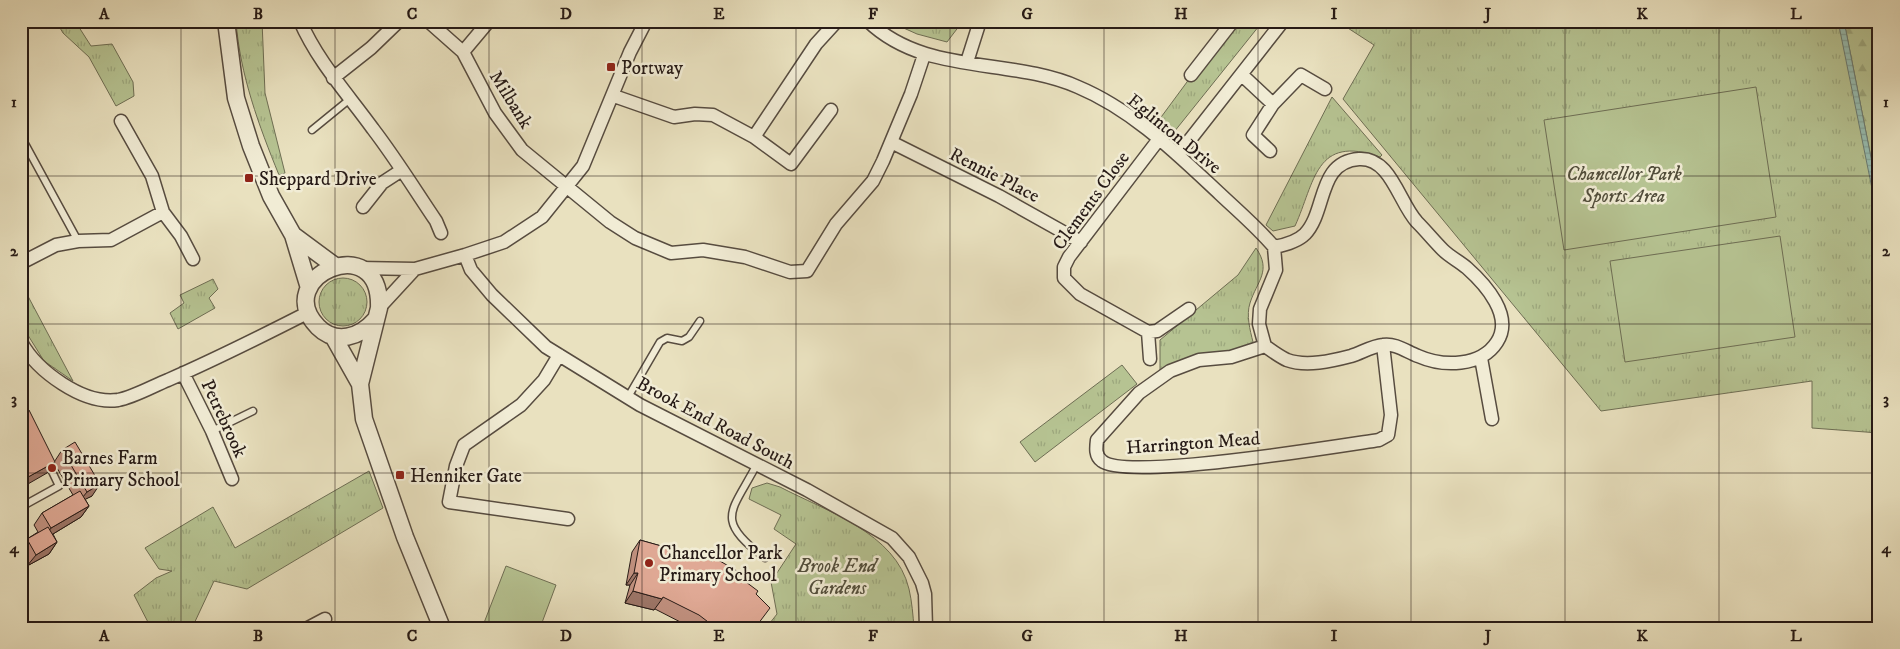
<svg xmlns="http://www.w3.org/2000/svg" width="1900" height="649" viewBox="0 0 1900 649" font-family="'IM FELL DW Pica',serif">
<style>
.grass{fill:url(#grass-tufts);stroke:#6e6e54}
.forest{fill:url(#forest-firs);stroke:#6e6e54}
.garden{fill:#b6c392;stroke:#6e6e54}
.water{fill:url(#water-rules);stroke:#6a7c74}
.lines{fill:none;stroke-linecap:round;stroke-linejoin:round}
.service-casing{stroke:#574c40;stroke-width:9}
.minor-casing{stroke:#574c40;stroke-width:15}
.tertiary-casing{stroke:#574c40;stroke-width:19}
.service{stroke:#f1ecd5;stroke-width:6}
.minor{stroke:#f1ecd5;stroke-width:12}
.tertiary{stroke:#f1ecd5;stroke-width:16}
.wall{fill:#c19180;stroke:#261a16}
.shaded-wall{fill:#9d7668;stroke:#261a16}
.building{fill:#e0a995;stroke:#261a16}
.grid{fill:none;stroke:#261a16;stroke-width:1;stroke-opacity:0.55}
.poi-dot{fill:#8f2418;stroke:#f1ecd5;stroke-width:2}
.labels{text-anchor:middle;stroke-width:5;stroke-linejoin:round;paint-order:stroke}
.poi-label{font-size:19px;fill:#261a16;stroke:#f1ecd5;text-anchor:start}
.street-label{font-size:19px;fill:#261a16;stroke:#f1ecd5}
.park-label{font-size:19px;font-style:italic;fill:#514d3b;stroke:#f1ecd5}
.neatline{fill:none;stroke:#261a16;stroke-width:2}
.grid-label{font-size:16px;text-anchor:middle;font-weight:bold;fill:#261a16}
</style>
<defs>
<pattern id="grass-tufts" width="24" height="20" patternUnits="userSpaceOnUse" patternTransform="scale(1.25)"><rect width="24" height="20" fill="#b6c392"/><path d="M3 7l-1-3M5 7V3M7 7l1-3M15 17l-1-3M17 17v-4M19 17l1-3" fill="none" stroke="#9ca77d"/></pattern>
<pattern id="forest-firs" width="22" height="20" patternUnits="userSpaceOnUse" patternTransform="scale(1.25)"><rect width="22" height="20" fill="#b6c392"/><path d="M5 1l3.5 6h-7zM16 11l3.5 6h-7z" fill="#9ca77d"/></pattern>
<pattern id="water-rules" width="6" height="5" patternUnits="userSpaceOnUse" patternTransform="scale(1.25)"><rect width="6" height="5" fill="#97beb2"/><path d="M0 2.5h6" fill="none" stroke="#82a398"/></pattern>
</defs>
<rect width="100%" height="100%" fill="#e9e1bf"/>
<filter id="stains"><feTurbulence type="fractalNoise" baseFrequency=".004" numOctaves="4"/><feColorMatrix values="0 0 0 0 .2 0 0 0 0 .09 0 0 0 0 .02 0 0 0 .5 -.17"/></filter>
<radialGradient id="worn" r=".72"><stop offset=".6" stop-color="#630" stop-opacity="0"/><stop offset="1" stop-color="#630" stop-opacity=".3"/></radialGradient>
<!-- grass -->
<path class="grass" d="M 56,21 L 75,21 L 91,46 L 112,44 L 133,82 L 134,96 L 116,106 L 89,57 L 63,33 Z
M 236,21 L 262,21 L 265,93 L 285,173 L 279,175 C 259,126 240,75 236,21 Z
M 888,21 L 963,21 L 947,42 L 917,34 Z
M 1232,21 L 1263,21 L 1170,137 L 1156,124 Z
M 1337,21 L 1879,21 L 1879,433 L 1812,428 L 1812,381 L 1601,411 L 1343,99 L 1374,45 Z
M 1332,97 L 1382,155 L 1380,157 C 1315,134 1315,182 1295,226 L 1273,231 L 1266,225 Z
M 1256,248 C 1272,271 1257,281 1250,303 C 1246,315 1250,330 1253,342 L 1247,349 L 1160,372 L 1160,340 L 1238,275 Z
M319 302a24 24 0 1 1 48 0a24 24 0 1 1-48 0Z
M 213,279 L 218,289 L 209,298 L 215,308 L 178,329 L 170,313 L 184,303 L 180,295 Z
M 21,283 L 73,381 L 44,361 L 21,324 Z
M 1122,365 L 1137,384 L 1035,462 L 1020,442 Z
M 369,471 L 383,508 L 247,589 L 214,581 L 192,628 L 151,628 L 134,595 L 156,578 L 172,571 L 159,569 L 145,548 L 213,507 L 235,548 Z
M 767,483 L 780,487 C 826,511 896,533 909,589 C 912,602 913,615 914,628 L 766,628 L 777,614 L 771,582 L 796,544 L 774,529 L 781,515 L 749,499 L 752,488 Z"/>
<!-- forest -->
<path class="forest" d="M 1844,21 L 1876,21 L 1879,37 L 1879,198 Z"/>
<!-- garden -->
<path class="garden" d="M 1756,87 L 1776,217 L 1564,250 L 1544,120 Z
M 1780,236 L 1795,337 L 1625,362 L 1610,261 Z
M 506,566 L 556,585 L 540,628 L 482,628 Z"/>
<!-- water -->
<path class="water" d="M 1838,21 L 1844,21 L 1879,198 L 1879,223 Z"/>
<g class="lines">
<defs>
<path id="service" d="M 312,130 L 350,99
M 21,144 L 24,142 L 78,241
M 628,397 L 660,342 L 667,338 L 682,341 L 689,337 L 700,321
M 212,431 L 253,411
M 757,464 C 732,512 713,519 765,558
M 21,507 L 59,486 L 47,461"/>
<path id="minor" d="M 300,21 C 318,62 347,93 373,129 C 396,159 415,190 436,221 L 441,233
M 428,21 L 463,52
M 489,21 L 463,52 L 495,113 L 522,150 L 610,222 L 635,238 L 671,253 L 703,250 L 745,257 L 790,272 L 807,271 L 836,224 L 873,181 L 883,161 L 911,94 L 924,55
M 868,21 C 925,76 1010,57 1078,87 C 1133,110 1177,154 1220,194 C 1238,211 1258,228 1274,247 L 1276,270 L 1260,309 L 1259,324 L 1265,346 C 1272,351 1280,357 1287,360 C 1306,367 1332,361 1351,356 C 1361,353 1372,346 1383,345 C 1396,343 1407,352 1418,356 C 1443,367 1481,367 1497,342 C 1514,316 1485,284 1467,268 C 1459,261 1450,257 1443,250 C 1434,241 1426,231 1417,222 C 1399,203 1391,157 1359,159 C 1317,162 1327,211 1305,234 C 1297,242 1285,245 1274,247
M 967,62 L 980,21
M 1191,75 L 1233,21
M 1242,75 L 1273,104 L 1301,75 L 1325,89
M 333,78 L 371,48 L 399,21
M 614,96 L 674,117 L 695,114 L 713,115 L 754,137
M 831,110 L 791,164 L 754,137 L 816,44 L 837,21
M 1159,139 L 1069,257 L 1064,267 L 1064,278 L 1080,294 L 1148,332 L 1157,331 L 1189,309
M 891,142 L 999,196 L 1081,242
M 1270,151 L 1253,135 L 1273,104
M 1178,155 L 1283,21
M 363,207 L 382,183 L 402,170
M 163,212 L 181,236 L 193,259
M 465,255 L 471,270 L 492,295 L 546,347 L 640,405 L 807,490 L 892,538 L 909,557 L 922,583 L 925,594 L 926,628
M 21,263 L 56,245 L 78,241 L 111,240 L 163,212 L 152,176 L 121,121
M 359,268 L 415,269 L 465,255 L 504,242 L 542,217 L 583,166 L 630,52 L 646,21
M 379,308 L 415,269
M 1148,332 L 1150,359
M 21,342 C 37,371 83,405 118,400 C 134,397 153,386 168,380 C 216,359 262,336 309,312
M 1265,346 L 1231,357 L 1199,360 L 1170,371 L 1139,393 L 1097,440 C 1096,448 1095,456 1102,461 C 1126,481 1338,446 1379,440 L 1388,435 L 1391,415 L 1383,345
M 559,355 L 544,380 L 521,405 L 464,445 L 456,466 L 449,502 L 568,519
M 1481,358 L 1492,419
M 183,373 L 212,431 L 232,479
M 308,628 L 325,619"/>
<path id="tertiary" d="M 226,21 L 236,98 L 251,146 L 271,196 L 293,235 L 309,288
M 293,235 L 335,266
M 375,320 C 360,337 336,345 318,327 C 269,277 382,227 379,308 L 360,384 L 364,419 L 405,537 L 442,628
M 333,336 L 360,384"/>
</defs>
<!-- service casing -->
<use href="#service" class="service-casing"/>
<!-- minor casing -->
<use href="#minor" class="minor-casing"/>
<!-- tertiary casing -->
<use href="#tertiary" class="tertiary-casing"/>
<!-- service -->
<use href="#service" class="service"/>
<!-- minor -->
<use href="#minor" class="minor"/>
<!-- tertiary -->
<use href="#tertiary" class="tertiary"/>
</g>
<!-- wall -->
<path class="wall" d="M 62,450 L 92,496 L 85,499 L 89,506 L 81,517 L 53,534 L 57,542 L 49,554 L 27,566 L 21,556 L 21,547 L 27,539 L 38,532 L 34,525 L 42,513 L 73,495 L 54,463 L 47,473 Z
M 640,540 L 689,554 L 691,551 L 711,560 L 713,557 L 742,579 L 756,594 L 756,628 L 692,628 L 655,609 L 654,610 L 625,603 L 630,585 L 626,585 L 632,552 Z"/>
<!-- shaded-wall -->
<path class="shaded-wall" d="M 55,462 L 47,473 L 21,488 L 21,481 Z
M 100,484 L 92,496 L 78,503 L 87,492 Z
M 89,506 L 81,517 L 43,540 L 51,528 Z
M 57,542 L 49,554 L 27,566 L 36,555 Z
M 634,573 L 638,573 L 630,585 L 626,585 Z
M 633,591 L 662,599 L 654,610 L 625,603 Z"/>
<!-- building -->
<path class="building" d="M 29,410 L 55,462 L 21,481 L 21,415 Z
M 75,442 L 100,484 L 87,492 L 62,450 Z
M 80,491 L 89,506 L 51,528 L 42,513 Z
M 48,527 L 57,542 L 36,555 L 27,539 Z
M 640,540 L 690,554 L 691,551 L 712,561 L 713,557 L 744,575 L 742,579 L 758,591 L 756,594 L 770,608 L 755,628 L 716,628 L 699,615 L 663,597 L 662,599 L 633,591 L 638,573 L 634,573 Z"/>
<!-- grid -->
<path class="grid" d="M 181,21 L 181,628M 335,21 L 335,628M 489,21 L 489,628M 642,21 L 642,628M 796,21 L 796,628M 950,21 L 950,628M 1104,21 L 1104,628M 1258,21 L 1258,628M 1411,21 L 1411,628M 1565,21 L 1565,628M 1719,21 L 1719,628M 21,176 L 1879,176M 21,324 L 1879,324M 21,473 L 1879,473"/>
<!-- markers -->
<g class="poi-dot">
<rect x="606" y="62" width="10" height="10" rx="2.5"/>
<rect x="244" y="173" width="10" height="10" rx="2.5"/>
<circle cx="52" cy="468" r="5"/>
<rect x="395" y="470" width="10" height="10" rx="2.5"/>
<circle cx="649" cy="563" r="5"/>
</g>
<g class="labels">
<!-- poi labels -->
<g class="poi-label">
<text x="621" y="74">Portway</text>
<text x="259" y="185">Sheppard Drive</text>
<text x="62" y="464">Barnes Farm<tspan x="62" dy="22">Primary School</tspan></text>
<text x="410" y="482">Henniker Gate</text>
<text x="659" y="559">Chancellor Park<tspan x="659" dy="22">Primary School</tspan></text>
</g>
<!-- street labels -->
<g class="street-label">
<text transform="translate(512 99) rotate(58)" y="7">Milbank</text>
<text transform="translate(1175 133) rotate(39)" y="7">Eglinton Drive</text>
<text transform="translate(995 174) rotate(27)" y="7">Rennie Place</text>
<text transform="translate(1090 200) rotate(-54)" y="7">Clements Close</text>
<text transform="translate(225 418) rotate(65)" y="7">Petrebrook</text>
<text transform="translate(716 422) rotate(28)" y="7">Brook End Road South</text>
<text transform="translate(1193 442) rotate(-4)" y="7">Harrington Mead</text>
</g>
<!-- park labels -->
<g class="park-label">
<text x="1624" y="180">Chancellor Park<tspan x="1624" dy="22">Sports Area</tspan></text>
<text x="837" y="572">Brook End<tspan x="837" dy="22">Gardens</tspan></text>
</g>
</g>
<!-- margin -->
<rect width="1900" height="649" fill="none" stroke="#e9e1bf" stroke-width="55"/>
<rect x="28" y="28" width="1844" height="594" class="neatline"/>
<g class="grid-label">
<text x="104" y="19">A</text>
<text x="258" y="19">B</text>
<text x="412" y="19">C</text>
<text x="566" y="19">D</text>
<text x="719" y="19">E</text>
<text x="873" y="19">F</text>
<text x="1027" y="19">G</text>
<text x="1181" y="19">H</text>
<text x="1334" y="19">I</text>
<text x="1488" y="19">J</text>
<text x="1642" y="19">K</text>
<text x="1796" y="19">L</text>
<text x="14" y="107">1</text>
<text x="1886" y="107">1</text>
<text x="14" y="256">2</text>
<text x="1886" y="256">2</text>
<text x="14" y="404">3</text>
<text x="1886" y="404">3</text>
<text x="14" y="553">4</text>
<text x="1886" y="553">4</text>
<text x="104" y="641">A</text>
<text x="258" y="641">B</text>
<text x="412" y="641">C</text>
<text x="566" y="641">D</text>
<text x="719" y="641">E</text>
<text x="873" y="641">F</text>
<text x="1027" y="641">G</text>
<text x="1181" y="641">H</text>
<text x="1334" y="641">I</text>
<text x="1488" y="641">J</text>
<text x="1642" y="641">K</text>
<text x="1796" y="641">L</text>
</g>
<rect width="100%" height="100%" filter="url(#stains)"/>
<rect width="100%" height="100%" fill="url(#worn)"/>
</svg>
